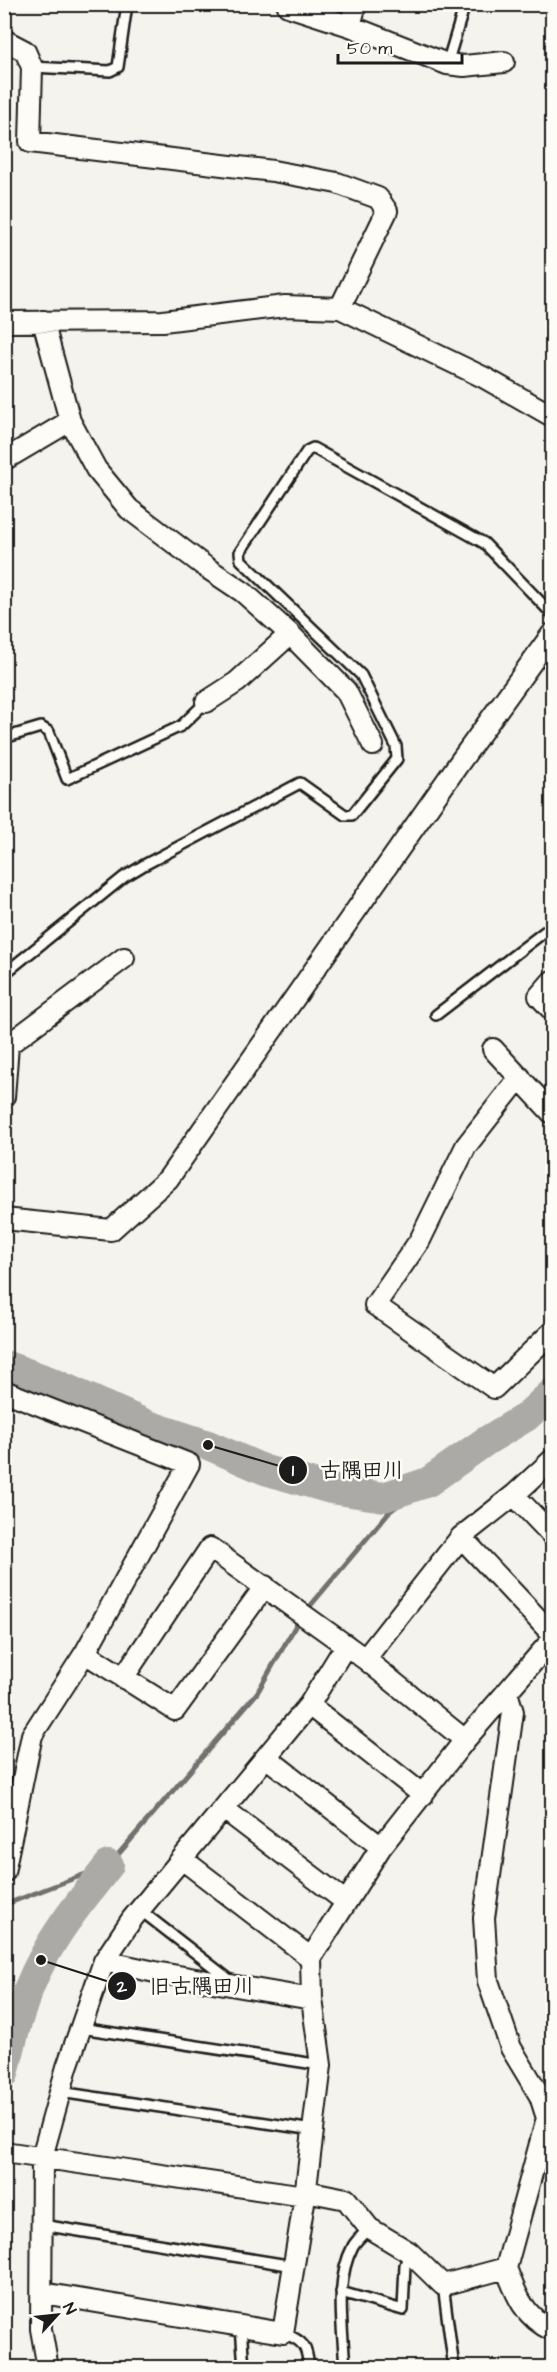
<svg xmlns="http://www.w3.org/2000/svg" width="557" height="2372" viewBox="0 0 557 2372" font-family="'Architects Daughter','Klee One',sans-serif">
<style>
.lines{fill:none;stroke-linecap:round;stroke-linejoin:round}
.stream{stroke:#72716f;stroke-width:5}
.river{stroke:#abaaa6;stroke-width:30}
.service-casing{stroke:#1c1c1c;stroke-width:14}
.minor-casing{stroke:#1c1c1c;stroke-width:24}
.service{stroke:#fdfcf7;stroke-width:9}
.minor{stroke:#fdfcf7;stroke-width:20}
.leader{fill:none;stroke:#1c1c1c;stroke-width:2}
.callout-dot{fill:#1c1c1c;stroke:#fdfcf7;stroke-width:2}
.mark-label{font-size:18px;text-anchor:middle;font-weight:bold;fill:#fff}
.callout-label{font-size:21px;text-anchor:middle;font-weight:bold;fill:#1c1c1c;stroke:#fdfcf7;stroke-width:5;stroke-linejoin:round;paint-order:stroke}
</style>
<rect width="100%" height="100%" fill="#f4f3ee"/>
<filter id="ink" filterUnits="userSpaceOnUse"><feTurbulence type="fractalNoise" baseFrequency=".0167" numOctaves="2"/><feDisplacementMap in="SourceGraphic" scale="12" xChannelSelector="R" yChannelSelector="G"/><feConvolveMatrix kernelMatrix="1 2 1 2 8 2 1 2 1" color-interpolation-filters="sRGB"/></filter>
<g filter="url(#ink)">
<g class="lines">
<!-- stream -->
<path class="stream" d="M 306,1611 L 389,1512 L 428,1482
M 4,1905 L 109,1865 L 257,1693 L 300,1618"/>
<!-- river -->
<path class="river" d="M 4,1365 L 49,1381 L 148,1425 L 208,1445 L 265,1470 L 331,1489 L 384,1497 L 428,1482 L 486,1441 L 526,1417 L 552,1393
M 4,2074 C 13,2035 23,1995 42,1960 C 60,1925 85,1896 109,1865"/>
<defs>
<path id="service" d="M 447,64 L 465,4
M 32,67 L 110,71 L 118,67 L 127,4
M 4,738 L 41,727 L 49,732 L 67,779 L 181,726 L 206,702
M 4,974 L 124,877 L 144,865 L 300,783 L 345,815 L 352,815 L 397,759 L 396,746 L 361,675 L 241,560 L 240,552 L 307,451 L 313,448 L 484,543 L 552,614
M 436,1015 L 552,926
M 140,1910 L 230,1980
M 81,2028 L 321,2065
M 60,2092 L 313,2130
M 42,2225 L 294,2266
M 443,2285 L 454,2368
M 341,2292 L 403,2310 L 405,2265 L 409,2252
M 241,2326 L 244,2368
M 283,2333 C 304,2341 307,2346 309,2368
M 345,2368 C 343,2328 334,2282 353,2246 C 357,2239 364,2234 369,2228"/>
<path id="minor" d="M 288,6 L 350,26 L 447,64 L 464,66 L 504,62
M 350,26 L 356,4
M 4,40 L 25,51 L 32,67 L 30,142 L 273,171 L 337,183 L 378,198 L 387,211 L 340,308
M 43,321 L 70,421 L 96,469 L 129,509 L 207,568 L 243,592 L 290,634 L 346,691 L 373,745
M 4,322 L 163,321 L 285,306 L 340,308 L 485,378 L 552,416
M 4,460 L 70,421
M 206,702 L 237,682 L 290,634
M 552,981 L 539,996 L 552,1010
M 493,1049 L 552,1113
M 520,1077 L 466,1146 L 420,1240 L 375,1305 L 494,1388 L 552,1332
M 4,1097 L 8,1045 L 124,958
M 4,1219 L 111,1230 L 168,1179 L 457,766 L 552,634
M 4,1391 L 189,1464 L 85,1653 L 32,1735 L 4,1872
M 514,1495 L 552,1535
M 461,1537 L 552,1634
M 85,1653 L 175,1710 L 265,1586
M 365,1659 L 461,1537 L 514,1495 L 552,1460
M 123,1678 L 210,1548 L 365,1659 L 465,1740
M 507,1692 L 513,1712 L 484,1918 L 488,1981 L 511,2048 L 540,2096 L 547,2118 L 506,2268 C 516,2295 525,2318 552,2330
M 309,1705 L 423,1795
M 266,1757 L 381,1847
M 224,1809 L 346,1902
M 182,1859 L 311,1958
M 104,1961 L 155,1972 L 312,1999
M 4,2152 L 305,2196
M 306,2191 L 346,2199 L 369,2228 L 409,2252 L 443,2285 L 506,2268
M 42,2293 L 283,2333 L 305,2196 L 321,2065 L 312,1999 L 311,1958 L 381,1847 L 465,1740 L 552,1640
M 48,2368 L 41,2329 L 42,2157 L 67,2067 L 104,1961 L 132,1919 L 309,1705 L 346,1645"/>
</defs>
<!-- service casing -->
<use href="#service" class="service-casing"/>
<!-- minor casing -->
<use href="#minor" class="minor-casing"/>
<!-- service -->
<use href="#service" class="service"/>
<!-- minor -->
<use href="#minor" class="minor"/>
</g>
</g>
<!-- callouts -->
<path class="leader" d="M208 1445L293 1470M41 1960L122 1986"/>
<g class="callout-dot">
<circle cx="208" cy="1445" r="6"/>
<circle cx="41" cy="1960" r="6"/>
<circle cx="293" cy="1470" r="15"/>
<circle cx="122" cy="1986" r="15"/>
</g>
<g class="mark-label">
<text x="293" y="1476">1</text>
<text x="122" y="1992">2</text>
</g>
<g class="callout-label">
<text x="362" y="1477">古隅田川</text>
<text x="202" y="1993">旧古隅田川</text>
</g>
<!-- margin -->
<rect width="557" height="2372" fill="none" stroke="#fdfcf7" stroke-width="24"/>
<rect x="12" y="12" width="533" height="2348" fill="none" stroke="#1c1c1c" stroke-width="2" filter="url(#ink)"/>
<!-- north arrow -->
<g transform="translate(57 2315) rotate(63)" stroke="#fdfcf7" stroke-width="4.5" paint-order="stroke">
<path d="M0-4.5L10 22L0 15L-10 22Z" fill="#1c1c1c"/>
<text y="-9" font-size="16" font-weight="bold" text-anchor="middle" fill="#1c1c1c">N</text>
</g>
<!-- scale -->
<path d="M338 54v9h124v-9" fill="none" stroke="#1c1c1c" stroke-width="3"/>
<text x="347" y="54" font-size="18" fill="#1c1c1c" stroke="#fdfcf7" stroke-width="4.5" paint-order="stroke">50 m</text>
</svg>
